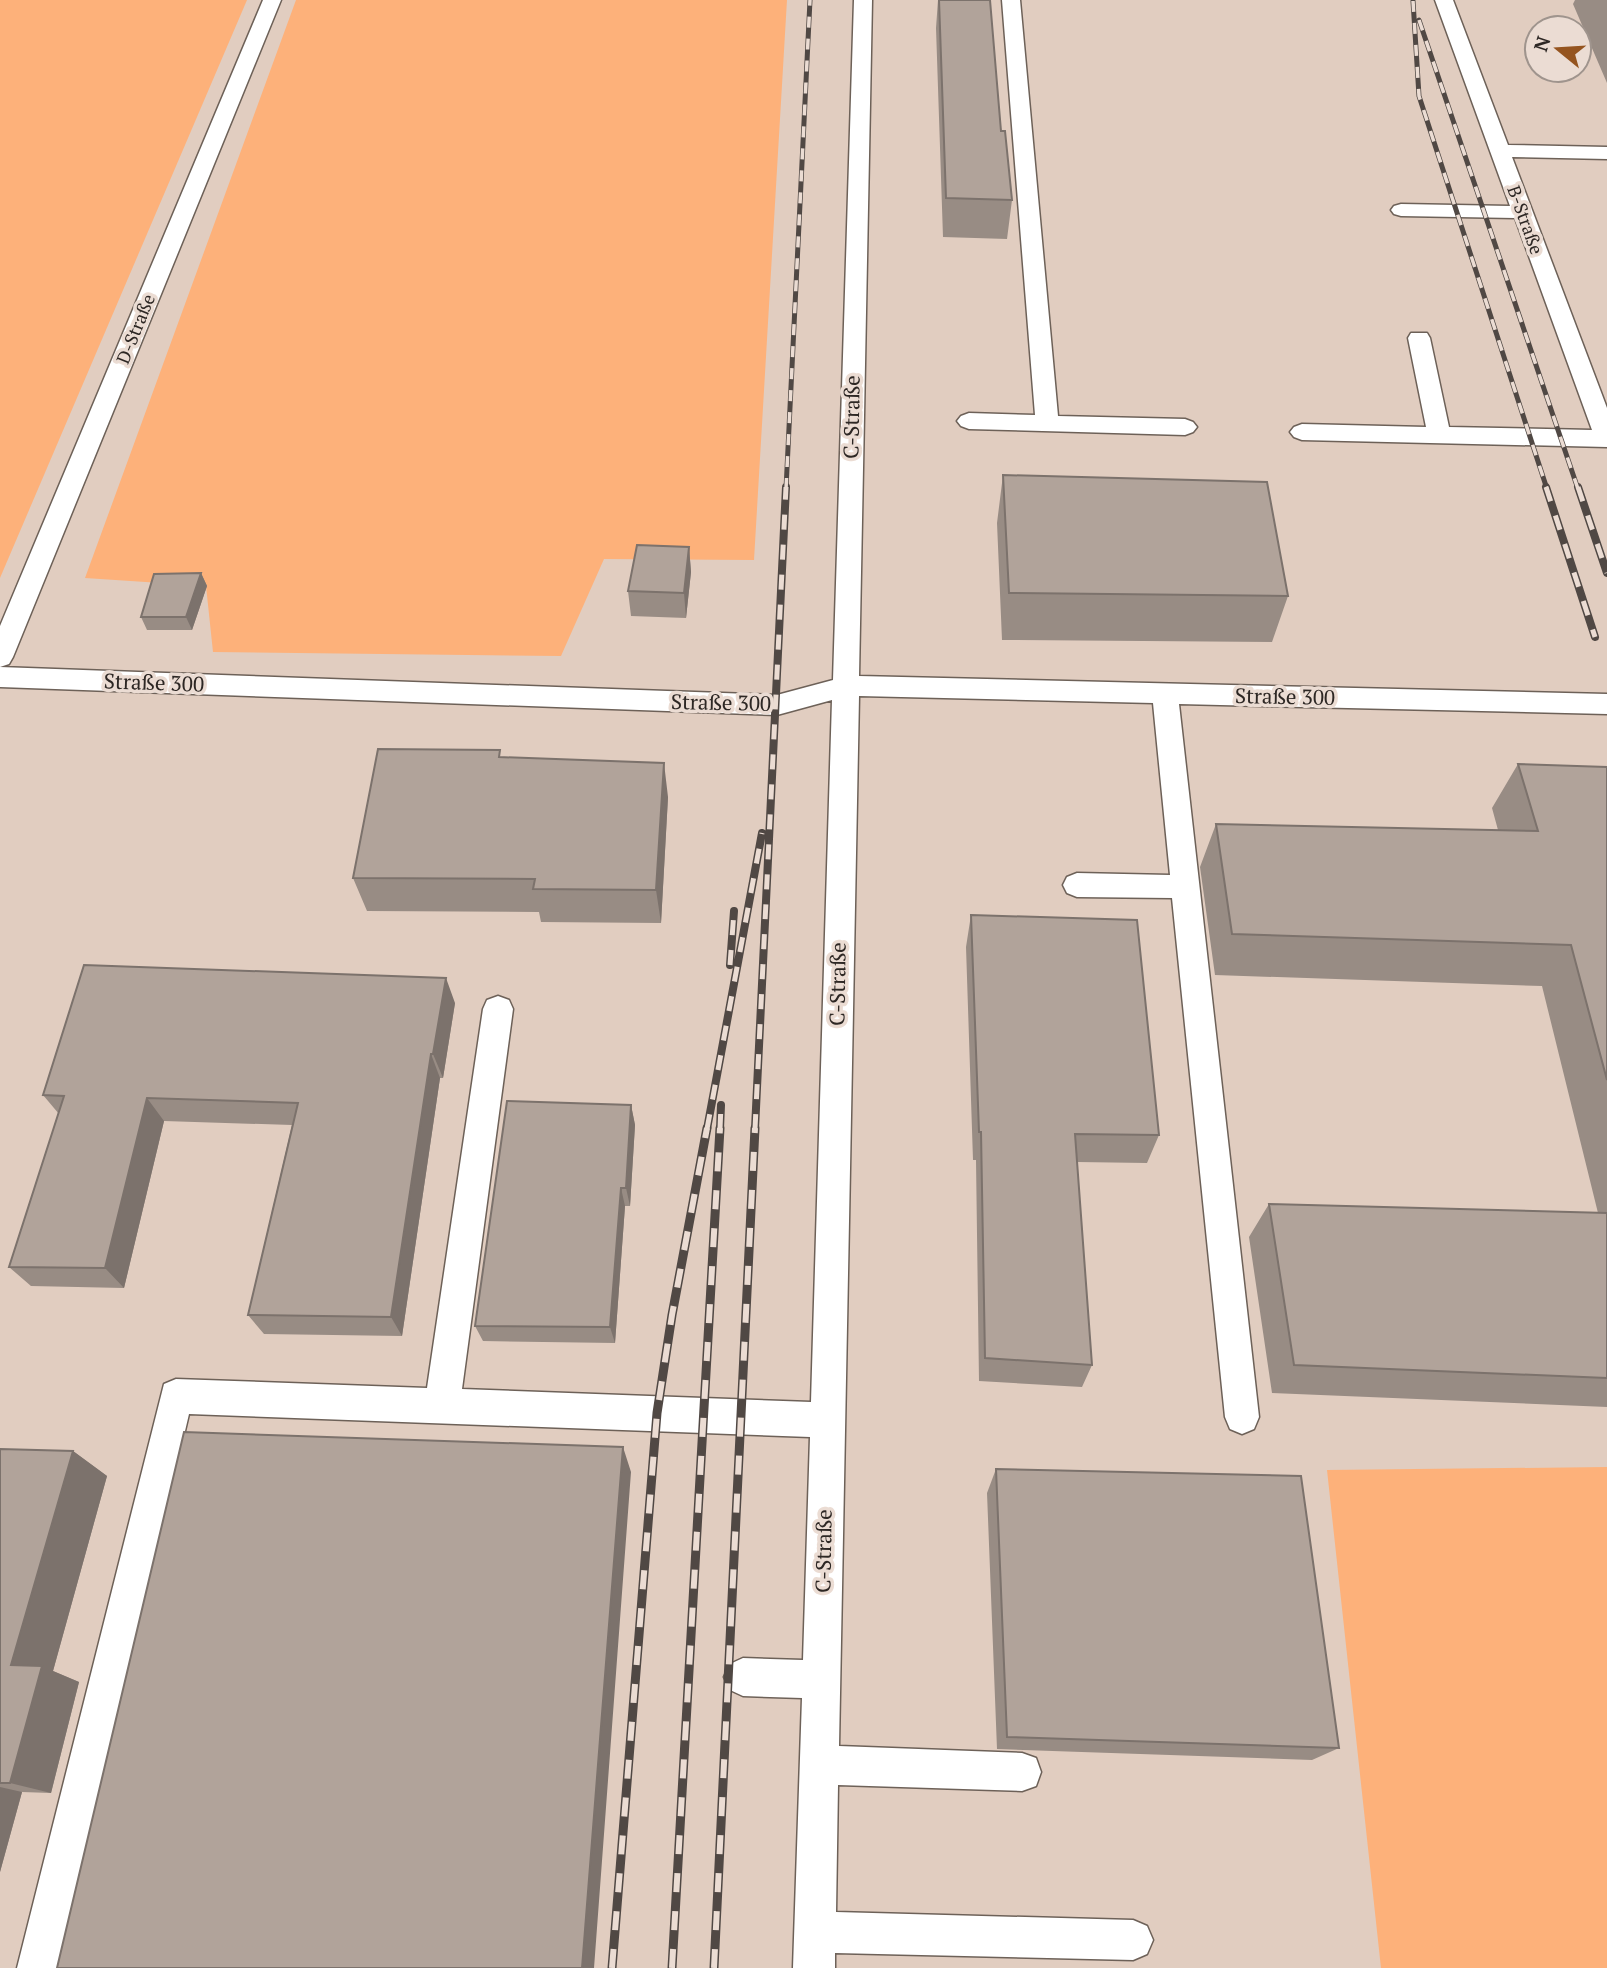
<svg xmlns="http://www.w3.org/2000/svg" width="1607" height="1968" viewBox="0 0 1607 1968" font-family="'PT Serif',serif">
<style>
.built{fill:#e1cdc0;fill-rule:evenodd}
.green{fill:#fdb17a}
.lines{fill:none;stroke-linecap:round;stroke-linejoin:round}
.lane-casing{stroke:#6d6158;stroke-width:3}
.lane{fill:#fff;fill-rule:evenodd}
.rail-far2-casing{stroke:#504844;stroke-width:5}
.rail-far1-casing{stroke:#504844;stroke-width:8}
.rail-casing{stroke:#504844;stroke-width:9}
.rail-far2{stroke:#ebdcd3;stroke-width:3.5;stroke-dasharray:11;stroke-linecap:butt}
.rail-far1{stroke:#ebdcd3;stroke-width:5;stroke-dasharray:15;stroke-linecap:butt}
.rail{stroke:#ebdcd3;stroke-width:6;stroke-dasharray:19;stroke-linecap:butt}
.wall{fill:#988c84}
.shaded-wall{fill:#7c726c}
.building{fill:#b1a39a;stroke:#7c726c;stroke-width:2}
.labels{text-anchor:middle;stroke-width:7;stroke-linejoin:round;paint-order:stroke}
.far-street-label{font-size:18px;fill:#2d2724;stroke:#ebdcd3}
.street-label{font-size:21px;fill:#2d2724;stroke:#ebdcd3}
</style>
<rect width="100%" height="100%" fill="#ebdcd3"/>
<!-- built -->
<path class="built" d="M 0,0 L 1607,0 L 1607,1968 L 0,1968 ZM 1537,28 L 1579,28 L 1579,70 L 1537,70 Z"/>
<!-- green -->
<path class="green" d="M 0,0 L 247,0 L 0,578 Z
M 296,0 L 787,0 L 754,560 L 604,559 L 561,656 L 213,652 L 206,586 L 85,578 Z
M 1607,1467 L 1607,1968 L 1381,1968 L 1327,1470 Z"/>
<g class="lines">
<defs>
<path id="lane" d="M 263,0 L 281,0 L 13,657 L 9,664 L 0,667 L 0,626 Z
M 854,0 L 872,0 L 859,676 L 1607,694 L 1607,714 L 1179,704 L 1259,1417 L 1254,1429 L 1242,1434 L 1230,1429 L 1225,1417 L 1172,898 L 1077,897 L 1067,893 L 1063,885 L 1067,877 L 1077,873 L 1170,875 L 1153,703 L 859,696 L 839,1746 L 1022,1753 L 1036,1758 L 1041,1772 L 1036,1786 L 1022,1791 L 838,1785 L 836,1912 L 1133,1920 L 1147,1926 L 1153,1940 L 1147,1954 L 1133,1960 L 835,1953 L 835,1968 L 793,1968 L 802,1698 L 743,1696 L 730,1690 L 724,1677 L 730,1664 L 743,1658 L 803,1660 L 810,1437 L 189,1414 L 59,1968 L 17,1968 L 164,1384 L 176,1379 L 427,1388 L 483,1009 L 487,1000 L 498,996 L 509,1000 L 513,1009 L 462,1389 L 811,1402 L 832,700 L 777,715 L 0,687 L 0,667 L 777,695 L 833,680 Z
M 1002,0 L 1020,0 L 1058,416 L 1185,419 L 1193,422 L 1197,427 L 1193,432 L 1185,435 L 969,429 L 961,426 L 957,421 L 961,416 L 969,413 L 1035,415 Z
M 1435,0 L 1453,0 L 1508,145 L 1607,147 L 1607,159 L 1512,157 L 1607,408 L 1607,447 L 1302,440 L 1294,437 L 1290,432 L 1294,427 L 1302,424 L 1426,427 L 1408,338 L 1411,333 L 1427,333 L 1430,338 L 1449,427 L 1592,430 L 1515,218 L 1401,216 L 1394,214 L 1391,210 L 1394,206 L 1401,204 L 1510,206 Z"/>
</defs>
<!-- lane casing -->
<use href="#lane" class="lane-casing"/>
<!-- lane -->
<use href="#lane" class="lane"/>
<defs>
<path id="rail-far2" d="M 1413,1 L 1419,96 L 1547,489
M 1419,20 L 1578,489
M 786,489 L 810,0"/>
<path id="rail-far1" d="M 1546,487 L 1595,637
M 1578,487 L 1607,573
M 730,965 L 734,911
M 707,1129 L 762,833
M 720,1129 L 721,1105
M 755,1129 L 786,487"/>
<path id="rail" d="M 612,1968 L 657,1413 L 672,1315 L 707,1128
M 672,1968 L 720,1128
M 714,1968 L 755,1128"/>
</defs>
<!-- rail-far2 casing -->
<use href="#rail-far2" class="rail-far2-casing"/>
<!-- rail-far1 casing -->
<use href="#rail-far1" class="rail-far1-casing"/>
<!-- rail casing -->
<use href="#rail" class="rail-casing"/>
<!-- rail-far2 -->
<use href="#rail-far2" class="rail-far2"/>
<!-- rail-far1 -->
<use href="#rail-far1" class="rail-far1"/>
<!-- rail -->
<use href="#rail" class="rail"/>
</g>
<!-- wall -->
<path class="wall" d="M 938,0 L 990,0 L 1001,131 L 1012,200 L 1007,239 L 943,237 L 936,28 Z
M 1575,0 L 1607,0 L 1607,83 L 1573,4 Z
M 1003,475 L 1288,596 L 1272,642 L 1002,640 L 997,523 Z
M 689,547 L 691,572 L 686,618 L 631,616 L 628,591 Z
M 201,573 L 207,586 L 192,630 L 147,630 L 141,617 Z
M 502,757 L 668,797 L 661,923 L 541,922 L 539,912 L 367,911 L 353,878 Z
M 1518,764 L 1607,767 L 1607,1407 L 1272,1393 L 1249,1237 L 1269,1204 L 1598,1213 L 1542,986 L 1215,975 L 1200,867 L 1216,824 L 1498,830 L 1492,808 Z
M 971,915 L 1159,1135 L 1147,1163 L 1077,1162 L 1092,1365 L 1082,1387 L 979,1381 L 976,1160 L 973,1160 L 966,947 Z
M 455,1003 L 443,1078 L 440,1078 L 402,1336 L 264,1334 L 248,1315 L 292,1125 L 164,1121 L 124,1288 L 31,1286 L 9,1267 L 59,1114 L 43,1095 Z
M 631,1105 L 635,1125 L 630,1206 L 625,1206 L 615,1343 L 483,1341 L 475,1326 Z
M 0,1449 L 73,1451 L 107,1476 L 53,1671 L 79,1682 L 51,1793 L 22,1792 L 0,1872 Z
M 996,1469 L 1339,1748 L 1312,1760 L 997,1749 L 987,1493 Z"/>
<!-- shaded-wall -->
<path class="shaded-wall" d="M 689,547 L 691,572 L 686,618 L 684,593 Z
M 201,573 L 207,586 L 192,630 L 186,617 Z
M 664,763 L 668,797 L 661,923 L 656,890 Z
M 446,978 L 455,1003 L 443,1078 L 433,1054 Z
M 431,1054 L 440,1078 L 402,1336 L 391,1317 Z
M 147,1098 L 164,1121 L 124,1288 L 105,1268 Z
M 631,1105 L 635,1125 L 630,1206 L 626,1188 Z
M 621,1188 L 625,1206 L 615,1343 L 610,1327 Z
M 623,1447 L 631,1472 L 594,1968 L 582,1968 Z
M 73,1451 L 107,1476 L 53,1671 L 79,1682 L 51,1793 L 10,1783 L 11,1665 Z
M 0,1787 L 22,1792 L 0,1872 Z"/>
<!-- building -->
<path class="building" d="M 939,0 L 990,0 L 1001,131 L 1005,131 L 1012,200 L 946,198 Z
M 1003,475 L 1267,482 L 1288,596 L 1009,593 Z
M 637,545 L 689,547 L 684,593 L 628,591 Z
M 201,573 L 186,617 L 141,617 L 154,574 Z
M 378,749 L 500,750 L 499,757 L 664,763 L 656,890 L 533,889 L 535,879 L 353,878 Z
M 1518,764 L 1607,767 L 1607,1080 L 1571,945 L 1232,934 L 1216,824 L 1538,831 Z
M 971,915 L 1137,920 L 1159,1135 L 1075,1134 L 1092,1365 L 985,1358 L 981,1132 L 979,1132 Z
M 84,965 L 446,978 L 433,1054 L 431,1054 L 391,1317 L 248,1315 L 298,1103 L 147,1098 L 105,1268 L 9,1267 L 64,1096 L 43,1095 Z
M 507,1101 L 631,1105 L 626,1188 L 621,1188 L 610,1327 L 475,1326 Z
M 1269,1204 L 1607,1213 L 1607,1378 L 1294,1365 Z
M 184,1432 L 623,1447 L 582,1968 L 57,1968 Z
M 0,1449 L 73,1451 L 11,1665 L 42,1666 L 10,1783 L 0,1783 Z
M 996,1469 L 1301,1476 L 1339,1748 L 1007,1737 Z"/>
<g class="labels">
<!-- far-street labels -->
<g class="far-street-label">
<text transform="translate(1525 220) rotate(70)" y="6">B-Straße</text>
<text transform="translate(136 329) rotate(-68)" y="6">D-Straße</text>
</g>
<!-- street labels -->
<g class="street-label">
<text transform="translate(852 417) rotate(-89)" y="7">C-Straße</text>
<text transform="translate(154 683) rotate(2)" y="7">Straße 300</text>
<text transform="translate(1285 697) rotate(1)" y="7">Straße 300</text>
<text transform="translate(721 703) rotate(1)" y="7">Straße 300</text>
<text transform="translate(838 984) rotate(-89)" y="7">C-Straße</text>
<text transform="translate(824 1551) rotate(-89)" y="7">C-Straße</text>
</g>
</g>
<!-- north arrow -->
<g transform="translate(1558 49) rotate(288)"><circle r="33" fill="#ebdcd3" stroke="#9f948d" stroke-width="2"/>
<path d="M0-5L12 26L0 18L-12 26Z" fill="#95541f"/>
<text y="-10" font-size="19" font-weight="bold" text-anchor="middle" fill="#2d2724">N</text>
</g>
</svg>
